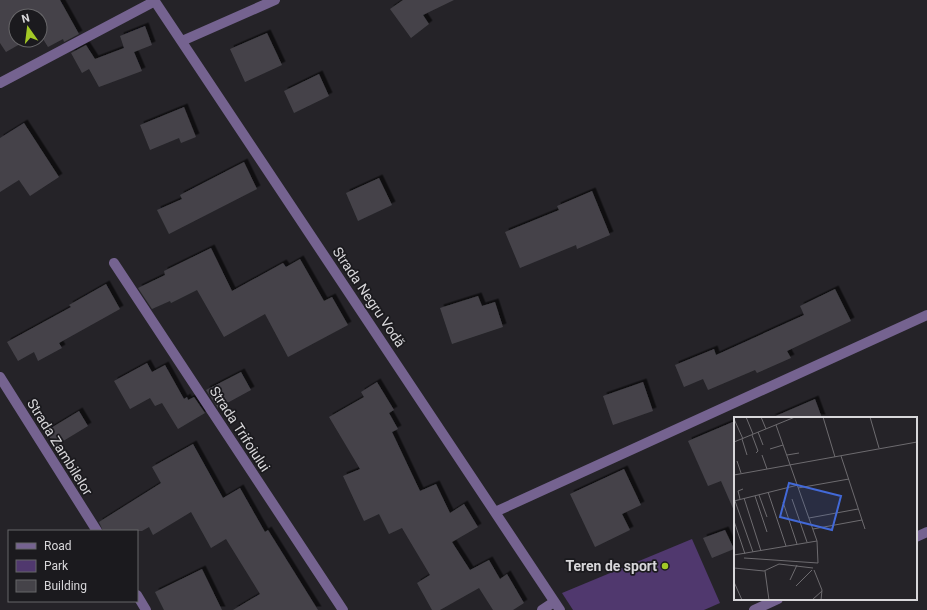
<svg xmlns="http://www.w3.org/2000/svg" width="927" height="610" viewBox="0 0 927 610" font-family="Roboto,sans-serif">
<style>
.green{fill:#50386e}
.building{fill:#454349;filter:url(#shadow)}
.lines{fill:none;stroke-linecap:round;stroke-linejoin:round}
.minor{stroke:#756390;stroke-width:10}
.poi-dot{fill:#a3c926;stroke:#1b1a1e;stroke-width:1.5}
.labels{text-anchor:middle;stroke-width:3.5;stroke-linejoin:round;paint-order:stroke}
.street-label{font-size:14px;fill:#d8d7da;stroke:#1b1a1e}
.poi-label{font-size:14px;font-weight:bold;fill:#d8d7da;stroke:#1b1a1e;text-anchor:end}
.inset-road{fill:none;stroke:#6d6b6f;stroke-width:1}
.view{fill:#4269d8;fill-opacity:0.15;stroke:#4269d8;stroke-width:2}
.inset-edge{fill:none;stroke:#d8d7da;stroke-width:2}
</style>
<defs>
<filter id="shadow"><feDropShadow dx="3.5" dy="-3.5" stdDeviation="0" flood-color="#0009"/></filter>
</defs>
<rect width="100%" height="100%" fill="#252328"/>
<!-- green -->
<path class="green" d="M 692,539 L 720,603 L 704,610 L 573,610 L 562,593 Z"/>
<!-- building -->
<path class="building" d="M 0,0 L 60,0 L 79,34 L 64,42 L 63,39 L 48,47 L 40,34 L 40,16 L 16,16 L 16,40 L 27,40 L 6,52 L 0,43 Z
M 403,0 L 454,0 L 423,15 L 429,24 L 411,38 L 390,9 Z
M 145,26 L 152,45 L 134,52 L 142,71 L 99,87 L 89,69 L 82,73 L 71,53 L 86,45 L 95,59 L 124,48 L 120,36 Z
M 267,33 L 282,65 L 245,82 L 230,49 Z
M 319,74 L 329,96 L 294,113 L 284,91 Z
M 184,107 L 196,137 L 181,143 L 179,138 L 150,150 L 140,125 Z
M 24,123 L 59,177 L 30,196 L 19,180 L 0,192 L 0,138 Z
M 244,162 L 257,189 L 169,234 L 157,210 L 182,199 L 180,195 Z
M 379,178 L 392,205 L 358,221 L 346,193 Z
M 592,191 L 610,235 L 577,249 L 576,245 L 520,268 L 505,232 L 559,210 L 557,206 Z
M 211,248 L 232,291 L 283,263 L 286,267 L 300,259 L 324,301 L 332,297 L 348,325 L 288,357 L 265,314 L 224,337 L 197,290 L 171,303 L 170,301 L 152,309 L 138,288 L 165,275 L 164,271 Z
M 106,284 L 120,309 L 59,343 L 62,348 L 38,361 L 34,352 L 18,361 L 7,342 L 71,307 L 69,305 Z
M 835,289 L 851,321 L 787,351 L 791,358 L 757,373 L 755,370 L 708,390 L 703,379 L 684,387 L 675,365 L 714,349 L 716,355 L 804,315 L 800,306 Z
M 478,296 L 482,306 L 495,302 L 503,327 L 452,344 L 440,308 Z
M 147,363 L 152,372 L 165,365 L 184,399 L 187,397 L 188,400 L 194,397 L 205,413 L 178,429 L 162,403 L 155,406 L 150,398 L 130,409 L 114,381 Z
M 241,372 L 251,390 L 218,408 L 206,390 Z
M 377,382 L 394,410 L 389,413 L 398,429 L 392,432 L 420,491 L 436,484 L 450,513 L 464,504 L 478,527 L 452,542 L 470,570 L 489,560 L 500,579 L 507,574 L 524,603 L 513,610 L 493,610 L 479,588 L 440,610 L 432,610 L 417,583 L 430,575 L 402,528 L 389,534 L 379,514 L 364,521 L 343,476 L 360,469 L 329,417 L 364,397 L 361,392 Z
M 643,382 L 653,411 L 613,425 L 603,396 Z
M 815,399 L 822,418 L 771,418 Z
M 79,411 L 88,426 L 55,446 L 46,431 Z
M 735,421 L 735,513 L 721,481 L 708,486 L 688,441 Z
M 193,444 L 223,498 L 240,488 L 265,532 L 268,530 L 318,610 L 233,610 L 260,594 L 226,539 L 211,548 L 191,512 L 153,535 L 149,527 L 142,531 L 103,531 L 99,522 L 161,483 L 152,467 Z
M 624,469 L 641,505 L 622,514 L 630,530 L 595,547 L 570,494 Z
M 725,530 L 734,549 L 712,558 L 703,538 Z
M 202,569 L 222,610 L 164,610 L 155,592 Z"/>
<g class="lines">
<!-- minor -->
<path class="minor" d="M 154,0 L 560,610
M 182,41 L 275,0
M 0,83 L 155,1
M 114,263 L 343,610
M 0,377 L 97,531
M 495,512 L 927,315
M 916,537 L 927,532
M 137,595 L 146,610
M 542,610 L 554,602
M 754,610 L 778,599"/>
</g>
<!-- markers -->
<circle class="poi-dot" cx="665" cy="566" r="4"/>
<g class="labels">
<!-- street labels -->
<g class="street-label">
<text transform="translate(369 297) rotate(56)" y="5">Strada Negru Vodă</text>
<text transform="translate(240 429) rotate(57)" y="5">Strada Trifoiului</text>
<text transform="translate(60 447) rotate(58)" y="5">Strada Zambilelor</text>
</g>
<!-- poi labels -->
<g class="poi-label">
<text x="657" y="571">Teren de sport</text>
</g>
</g>
<!-- overview -->
<g transform="translate(734 417)">
<rect width="183" height="183" fill="#252328"/>
<path class="inset-road" d="M 12,0 L 19,17M 27,0 L 32,12M 89,0 L 101,40M 136,0 L 145,31M 0,2 L 9,22M 24,15 L 29,28M 18,18 L 24,34 L 22,36M 8,22 L 13,38M 0,25 L 61,0M 36,32 L 49,28M 28,38 L 33,52M 53,38 L 65,36M 107,39 L 131,112M 3,44 L 7,56M 0,58 L 183,25M 64,71 L 115,62M 34,75 L 52,129M 25,78 L 33,100M 21,79 L 33,115M 10,81 L 27,134M 6,82 L 4,74 L 9,72M 58,82 L 73,125M 0,84 L 64,68M 1,84 L 19,135M 49,85 L 63,127M 75,101 L 124,92M 0,104 L 11,137M 79,112 L 128,103M 0,138 L 83,124M 10,141 L 84,146 L 83,124 L 42,8M 0,151 L 30,154 L 45,147 L 79,151M 80,153 L 88,173 L 87,183M 31,154 L 35,183M 56,163 L 63,148M 0,165 L 8,183M 62,169 L 78,153M 78,183 L 88,174"/>
<path class="view" d="M 55,66 L 107,79 L 98,113 L 46,100 Z"/>
<rect width="183" height="183" class="inset-edge"/>
</g>
<!-- legend -->
<rect x="8" y="530" width="130" height="72" fill="#1b1a1e" stroke="#676669"/>
<rect x="16" y="543" width="20" height="6" fill="#756390" stroke="#676669"/>
<text x="44" y="550" font-size="12" fill="#d8d7da">Road</text>
<rect x="16" y="560" width="20" height="12" fill="#50386e" stroke="#676669"/>
<text x="44" y="570" font-size="12" fill="#d8d7da">Park</text>
<rect x="16" y="580" width="20" height="12" fill="#454349" stroke="#676669"/>
<text x="44" y="590" font-size="12" fill="#d8d7da">Building</text>
<!-- north arrow -->
<g transform="translate(28 28) rotate(346)"><circle r="19" fill="#1b1a1e" stroke="#676669"/>
<path d="M0-3L7 15L0 10L-7 15Z" fill="#a3c926"/>
<text y="-6" font-size="11" font-weight="bold" text-anchor="middle" fill="#d8d7da">N</text>
</g>
</svg>
